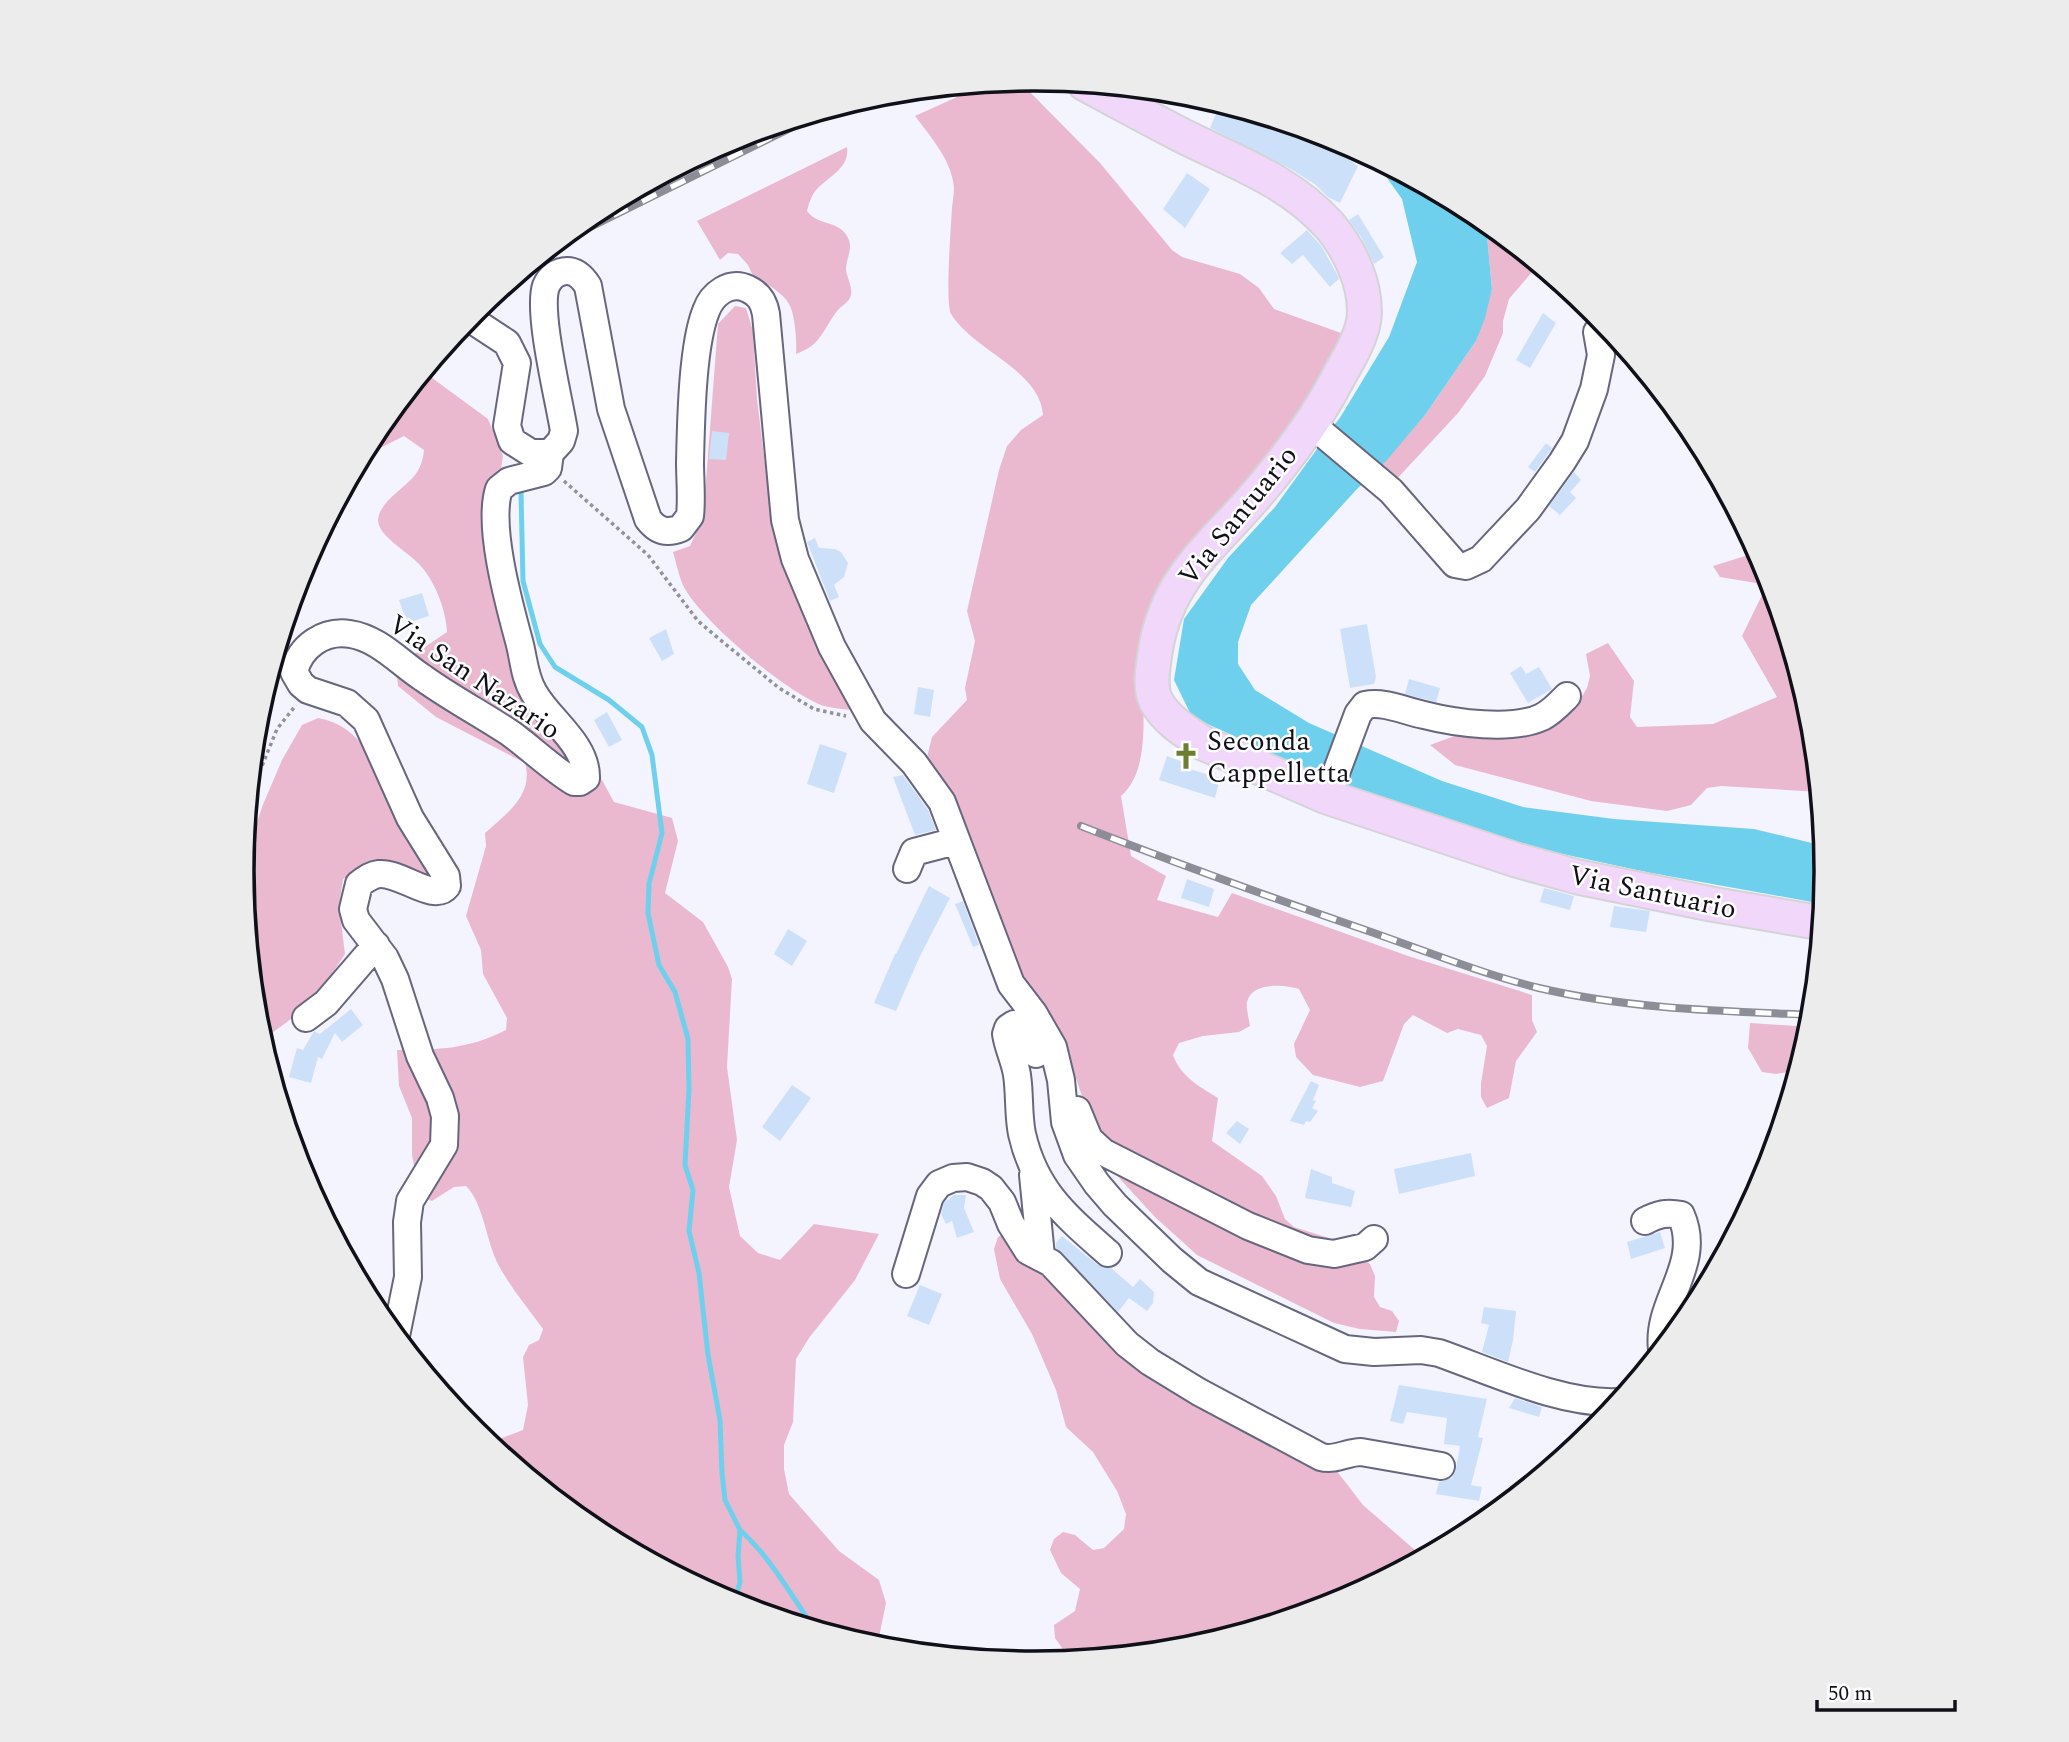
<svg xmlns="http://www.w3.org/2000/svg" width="2069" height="1742" viewBox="0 0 2069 1742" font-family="Spectral,serif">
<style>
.green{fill:#eab9cf}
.water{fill:#6ed0ec}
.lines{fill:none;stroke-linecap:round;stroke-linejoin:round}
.stream{stroke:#6ed0ec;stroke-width:5}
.building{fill:#cce1f9}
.minor-casing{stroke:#66677e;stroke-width:30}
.major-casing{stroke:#d4d4d6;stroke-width:37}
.path{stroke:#91929c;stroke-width:3.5;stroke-dasharray:3.5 3.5;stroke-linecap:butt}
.minor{stroke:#fff;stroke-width:26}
.major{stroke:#f1d7f9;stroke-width:33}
.rail-casing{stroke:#8c8d97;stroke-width:8}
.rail{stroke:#fff;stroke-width:5;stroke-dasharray:16;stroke-linecap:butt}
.labels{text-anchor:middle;stroke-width:5;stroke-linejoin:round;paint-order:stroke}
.street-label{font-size:28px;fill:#101019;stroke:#fff}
.poi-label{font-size:28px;fill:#101019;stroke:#fff;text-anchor:start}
.rim{fill:none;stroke:#101019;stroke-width:3.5}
</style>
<rect width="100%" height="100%" fill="#f3f4ff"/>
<!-- green -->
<path class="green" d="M 1018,80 L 1100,163 L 1172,250 L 1182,257 L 1240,274 L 1259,288 L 1274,309 L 1341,333 L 1346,340 L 1143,677 C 1142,713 1151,770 1121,796 L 1131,856 L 1166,876 L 1157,900 L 1218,917 L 1232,893 L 1408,956 L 1532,995 L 1532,1020 L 1537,1032 L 1516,1061 L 1509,1098 L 1487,1108 L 1481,1097 L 1481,1083 L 1487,1046 L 1481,1035 L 1458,1029 L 1447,1033 L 1413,1015 L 1404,1024 L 1383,1081 L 1360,1087 L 1313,1075 L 1296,1057 L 1294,1044 L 1310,1010 L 1299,989 C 1284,985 1252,981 1247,1002 C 1246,1009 1249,1019 1250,1026 L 1239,1032 L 1203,1036 L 1179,1043 L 1173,1055 C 1181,1077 1199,1086 1218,1098 L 1212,1141 L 1262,1176 L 1276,1196 L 1285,1219 L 1294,1227 L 1329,1238 L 1370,1264 L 1375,1276 L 1374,1297 L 1380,1307 L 1392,1311 L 1399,1321 L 1396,1332 L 1360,1329 L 1334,1323 L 1197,1255 L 1155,1217 L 1110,1168 L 1084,1102 L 1063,1039 L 1021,980 L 994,901 L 950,799 L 926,761 L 932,737 L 967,700 L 965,688 L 975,641 L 967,611 L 999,470 L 1007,446 L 1021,430 L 1043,415 C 1040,370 974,351 951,314 C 945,303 951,226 952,208 C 953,199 955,189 953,181 C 948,156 930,136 915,116 L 988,83 Z
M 847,147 C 850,168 829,176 816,190 C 811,196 809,204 807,211 C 818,226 838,220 847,236 C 854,247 847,256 846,268 C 846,277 853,286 851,295 C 849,303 842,305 837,311 C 829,321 824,334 815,343 C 810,348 803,351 796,354 C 797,342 795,314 789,304 C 782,292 764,282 753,276 L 748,265 L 738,254 L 728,253 L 720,260 L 697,221 Z
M 1477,214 L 1536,262 L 1532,272 L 1509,299 L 1503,321 L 1503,333 L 1485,376 L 1458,413 L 1394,482 L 1378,469 L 1425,415 L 1476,341 L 1492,289 L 1487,236 Z
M 735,306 L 746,308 L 753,331 L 757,399 L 769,497 L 789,575 L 851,710 C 842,709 832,708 824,706 C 788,694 697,618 682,583 C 678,573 676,562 673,552 L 690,546 L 700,524 L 706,481 L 718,324 Z
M 424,372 L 488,419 L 503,456 L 501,469 L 488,491 L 506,632 L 577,756 L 602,780 L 614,802 L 672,818 L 678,841 L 665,893 L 703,922 L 728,967 L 732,979 L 727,1067 L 737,1140 L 729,1187 L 740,1236 L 758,1253 L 780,1260 L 814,1224 L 879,1234 L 855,1280 L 809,1338 L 796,1359 L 793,1422 L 784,1445 L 784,1469 L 789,1494 L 839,1551 L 879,1580 L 886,1603 L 877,1647 L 731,1603 L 594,1530 L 489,1443 L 523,1430 L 528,1405 L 523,1357 L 529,1345 L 539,1340 L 543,1329 C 528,1308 511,1288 499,1266 C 486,1242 484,1204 466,1186 L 454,1187 L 432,1201 L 420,1197 L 412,1155 L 412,1118 L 399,1086 L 397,1050 C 441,1049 466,1050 506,1030 L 507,1018 L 483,974 L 481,950 L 466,916 L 486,846 L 485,833 C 507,813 534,795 525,763 L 436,717 L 398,686 L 396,663 L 407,659 L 447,632 C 446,609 434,579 418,563 C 408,552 378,536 378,520 C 379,502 405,488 415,475 C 421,467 423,459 424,450 L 404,436 L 362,457 L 376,431 Z
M 1758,552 L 1767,568 L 1812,717 L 1819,792 L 1721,786 L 1707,788 L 1691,805 L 1667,811 L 1591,801 L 1455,765 L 1430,745 L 1460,734 L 1555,723 L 1574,709 L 1587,688 L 1590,676 L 1586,654 L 1608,643 L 1634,681 L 1630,717 L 1637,727 L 1713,724 L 1777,697 L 1742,636 L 1762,595 L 1756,583 L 1720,577 L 1713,566 Z
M 318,718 C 340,722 354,733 367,751 L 438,882 L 353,874 L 343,879 L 339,906 L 345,954 C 320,993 302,1015 262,1039 L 257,1025 L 243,866 L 262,807 L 282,760 L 302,725 Z
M 1750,1023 L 1811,1027 L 1798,1070 L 1776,1074 L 1762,1072 L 1748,1048 Z
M 1003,1234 L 1127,1355 L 1326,1457 L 1363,1505 L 1423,1557 L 1337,1603 L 1189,1648 L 1058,1661 L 1062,1648 L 1055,1638 L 1054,1625 L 1075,1611 L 1080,1589 L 1061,1573 L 1050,1550 L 1054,1539 L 1063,1532 L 1075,1535 L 1093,1550 L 1104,1548 L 1124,1529 L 1126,1514 L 1117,1491 L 1093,1452 L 1066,1427 L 1056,1390 L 1032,1334 L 1000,1279 L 994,1249 L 998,1237 Z"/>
<!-- water -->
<path class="water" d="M 1335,138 L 1477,214 L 1487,236 L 1492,289 L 1485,318 L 1476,341 L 1425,415 L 1387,460 L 1357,489 L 1251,605 L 1238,642 L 1238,664 L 1255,690 L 1309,723 L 1442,781 L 1523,807 L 1614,819 L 1754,829 L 1824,846 L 1827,871 L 1823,904 L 1646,872 L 1535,848 L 1446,823 L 1324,777 L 1192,717 L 1174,680 L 1184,619 L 1228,558 L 1275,507 L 1341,416 L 1389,337 L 1417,262 L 1402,199 L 1380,168 L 1357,150 Z"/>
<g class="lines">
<!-- stream -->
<path class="stream" d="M 521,493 L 523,581 L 540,644 L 555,667 L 609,700 L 642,727 L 652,755 L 662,833 L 649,884 L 648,913 L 659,965 L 675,992 L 688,1039 L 689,1089 L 685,1165 L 693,1190 L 689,1231 L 699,1273 L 708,1355 L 720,1420 L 722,1473 L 725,1500 L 740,1530 L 738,1556 L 740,1582 L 734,1604
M 740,1530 C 771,1558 790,1594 814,1628"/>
</g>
<!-- building -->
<path class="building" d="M 1218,109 L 1256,115 L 1344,156 L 1358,166 L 1340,203 L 1328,197 L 1316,185 L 1289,168 L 1210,128 Z
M 1187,173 L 1210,189 L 1185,228 L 1163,209 Z
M 1358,214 L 1384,257 L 1374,264 L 1361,237 L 1349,220 Z
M 1307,230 L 1322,247 L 1338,276 L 1339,279 L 1330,287 L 1303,255 L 1292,264 L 1280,253 Z
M 1543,313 L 1556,323 L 1530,368 L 1516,360 Z
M 712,431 L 729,433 L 726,460 L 709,459 Z
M 1546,443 L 1552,448 L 1535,472 L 1528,467 Z
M 1574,472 L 1581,480 L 1570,492 L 1576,498 L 1560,515 L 1549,506 Z
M 815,538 L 819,548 L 835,549 L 841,552 L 848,563 L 844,577 L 834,585 L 839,597 L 830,601 L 807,542 Z
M 422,593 L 429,616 L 407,623 L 399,600 Z
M 1367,624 L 1376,677 L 1374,684 L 1350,688 L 1340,629 Z
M 666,629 L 674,654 L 662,661 L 649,638 Z
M 1521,666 L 1526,674 L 1539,667 L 1552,689 L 1528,703 L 1510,673 Z
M 1409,679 L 1440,688 L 1436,702 L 1405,694 Z
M 918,687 L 934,690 L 930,717 L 914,714 Z
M 607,712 L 622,740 L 609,747 L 594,720 Z
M 820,744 L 847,753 L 834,793 L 807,784 Z
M 1167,756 L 1188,764 L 1186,768 L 1220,778 L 1215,798 L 1159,780 Z
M 903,775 L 928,810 L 936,830 L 915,835 L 893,777 Z
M 1187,879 L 1214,889 L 1209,907 L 1181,898 Z
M 929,886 L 950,898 L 920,956 L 896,1011 L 874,1003 L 895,954 L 896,954 Z
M 1544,888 L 1574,896 L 1570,910 L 1540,902 Z
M 963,901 L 979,945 L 973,947 L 955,904 Z
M 1614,906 L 1650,911 L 1646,932 L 1610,927 Z
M 788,929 L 807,941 L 792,966 L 774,954 Z
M 351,1009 L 363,1025 L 342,1042 L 335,1033 L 322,1059 L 318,1057 L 311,1083 L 289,1077 L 297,1048 L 303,1050 L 314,1031 L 320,1034 Z
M 1311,1081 L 1319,1085 L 1313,1100 L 1316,1101 L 1312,1108 L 1318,1111 L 1310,1122 L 1306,1121 L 1304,1125 L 1290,1121 Z
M 792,1085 L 811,1098 L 780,1141 L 762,1127 Z
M 1237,1121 L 1249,1129 L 1240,1144 L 1226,1133 Z
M 1471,1153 L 1475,1176 L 1399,1194 L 1394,1169 Z
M 1311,1169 L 1332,1177 L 1332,1183 L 1355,1191 L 1351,1207 L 1305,1198 Z
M 954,1195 L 966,1195 L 964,1208 L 974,1232 L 957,1238 L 952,1221 L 946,1224 L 941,1214 L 944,1203 Z
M 1660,1232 L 1665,1248 L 1631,1259 L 1627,1242 Z
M 1062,1236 L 1098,1265 L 1111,1268 L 1133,1287 L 1140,1279 L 1154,1292 L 1153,1303 L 1147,1311 L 1129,1298 L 1118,1312 L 1056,1248 L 1056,1243 Z
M 920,1285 L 942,1294 L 929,1325 L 907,1316 Z
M 1484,1307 L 1516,1311 L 1513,1340 L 1508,1362 L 1482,1352 L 1489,1325 L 1481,1323 Z
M 1399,1385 L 1487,1399 L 1478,1437 L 1483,1438 L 1471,1485 L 1482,1487 L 1479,1501 L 1436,1494 L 1439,1482 L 1452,1478 L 1456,1469 L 1460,1446 L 1444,1444 L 1447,1418 L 1407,1412 L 1403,1424 L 1390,1421 Z
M 1515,1398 L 1542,1407 L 1539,1417 L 1509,1408 Z"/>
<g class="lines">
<defs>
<path id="minor" d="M 469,318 L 507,343 L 517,363 L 507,426 L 512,441 L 531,453 L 550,453
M 1310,423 L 1391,491 L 1455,564 L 1466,566 L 1481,559 L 1528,509 L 1562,462 L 1575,441 L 1594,389 L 1601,355 L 1597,332
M 550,453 L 561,441 L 564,431 C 559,399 537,312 546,286 C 550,277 558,271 567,271 C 577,271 583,278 588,286 L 611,409 L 648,519 C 657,531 667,534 681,528 L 690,516 C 692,498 690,480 690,462 C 691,422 692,346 706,311 C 712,294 730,280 748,289 C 759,294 764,302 766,314 L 785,520 L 795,559 L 832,647 L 873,721 L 914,763 L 942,802 L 1011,984 L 1034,1014 L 1053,1047 L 1061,1080 L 1065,1122 L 1077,1155 L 1097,1184 L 1115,1205 L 1172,1260 L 1199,1282 L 1345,1349 L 1374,1352 L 1421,1350 L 1439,1353 C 1493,1372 1562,1405 1619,1402
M 1327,797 L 1358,714 L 1365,705 C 1385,701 1404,711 1424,715 C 1455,723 1512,731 1542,717 C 1552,712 1559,704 1567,696
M 907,869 L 914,852 L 956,841
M 306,1018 L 326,1003 L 376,945
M 1036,1054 L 1025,1028 L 1014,1024 L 1008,1028 L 1006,1034 C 1008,1048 1015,1061 1017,1075 C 1020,1094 1018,1115 1022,1134 C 1035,1191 1066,1216 1108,1253
M 1077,1110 L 1089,1139 L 1103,1152 L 1248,1226 L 1308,1250 L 1334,1254 L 1365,1247 L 1374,1239
M 1033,1175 L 1041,1256
M 1645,1221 C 1658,1214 1667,1212 1681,1215 C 1703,1265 1656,1301 1662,1349
M 906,1274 L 930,1196 L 939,1184 L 953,1178 L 967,1177 L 982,1182 L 991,1188 L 1002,1202 L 1011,1224 L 1028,1251 L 1051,1263 L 1127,1344 L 1150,1362 L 1199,1392 L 1321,1457 C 1335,1461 1347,1452 1361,1452 L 1441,1466
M 396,1336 L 408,1277 L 407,1222 L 410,1201 L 444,1145 L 445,1116 L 440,1098 L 420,1056 L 395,979 L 385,958 L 356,920 L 353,909 L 359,884 C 366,879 371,875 379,874 C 401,872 434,903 447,886 L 446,876 L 410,818 L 366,720 L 347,703 L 308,690 L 301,684 L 294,672 C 300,646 324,630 350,634 C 378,638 400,663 423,678 C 451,698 481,714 510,733 C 532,749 551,768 574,782 L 580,782 L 586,778 C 587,744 549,720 534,693 C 524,677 524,659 519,641 C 509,604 487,525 499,489 L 509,481 L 544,472 L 548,468 L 550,453"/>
<path id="major" d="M 1085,84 C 1117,101 1150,119 1183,136 C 1235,162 1290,181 1330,226 C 1350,250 1367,286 1364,318 C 1362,337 1348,360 1339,376 C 1316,421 1283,464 1251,501 C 1204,554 1163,584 1154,660 C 1152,674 1150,689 1156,701 C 1166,720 1186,732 1203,743 L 1327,797 L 1516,860 L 1578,877 L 1711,904 L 1822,923"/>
</defs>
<!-- minor casing -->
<use href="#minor" class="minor-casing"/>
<!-- major casing -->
<use href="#major" class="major-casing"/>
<!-- path -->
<path class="path" d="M 564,481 L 648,555 L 698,621 L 718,638 L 779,688 L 814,709 L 846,716
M 249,798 L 277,729 L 296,705"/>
<!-- minor -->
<use href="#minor" class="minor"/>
<!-- major -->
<use href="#major" class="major"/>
<defs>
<path id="rail" d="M 556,244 L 827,110
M 1081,826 C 1178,864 1275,899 1374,933 C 1428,952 1483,974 1539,988 C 1628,1009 1722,1011 1813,1015"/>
</defs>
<!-- rail casing -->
<use href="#rail" class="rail-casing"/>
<!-- rail -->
<use href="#rail" class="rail"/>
</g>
<!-- icons -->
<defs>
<symbol id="church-bare" viewBox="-9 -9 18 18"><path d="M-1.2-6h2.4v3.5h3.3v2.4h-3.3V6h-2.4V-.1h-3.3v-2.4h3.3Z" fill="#6d7f2e" stroke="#fff" stroke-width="2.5" paint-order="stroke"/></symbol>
</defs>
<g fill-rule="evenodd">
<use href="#church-bare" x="1167" y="737" width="38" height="38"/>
</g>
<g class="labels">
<!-- street labels -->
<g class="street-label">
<text transform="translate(1237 515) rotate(-51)" y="10">Via Santuario</text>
<text transform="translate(475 676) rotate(34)" y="10">Via San Nazario</text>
<text transform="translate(1653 891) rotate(12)" y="10">Via Santuario</text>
</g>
<!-- poi labels -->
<g class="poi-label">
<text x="1207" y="750">Seconda<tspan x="1207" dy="32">Cappelletta</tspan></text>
</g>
</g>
<!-- crop -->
<path d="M0 0H2069V1742H0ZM254 871a780 780 0 1 1 1560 0a780 780 0 1 1-1560 0Z" fill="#ececed" fill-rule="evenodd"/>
<path class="rim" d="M254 871a780 780 0 1 1 1560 0a780 780 0 1 1-1560 0Z"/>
<!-- scale -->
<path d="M1817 1700v10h138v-10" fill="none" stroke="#101019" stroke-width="3.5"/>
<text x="1828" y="1700" font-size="21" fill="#101019" stroke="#ffffff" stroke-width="5" paint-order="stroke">50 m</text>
</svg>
